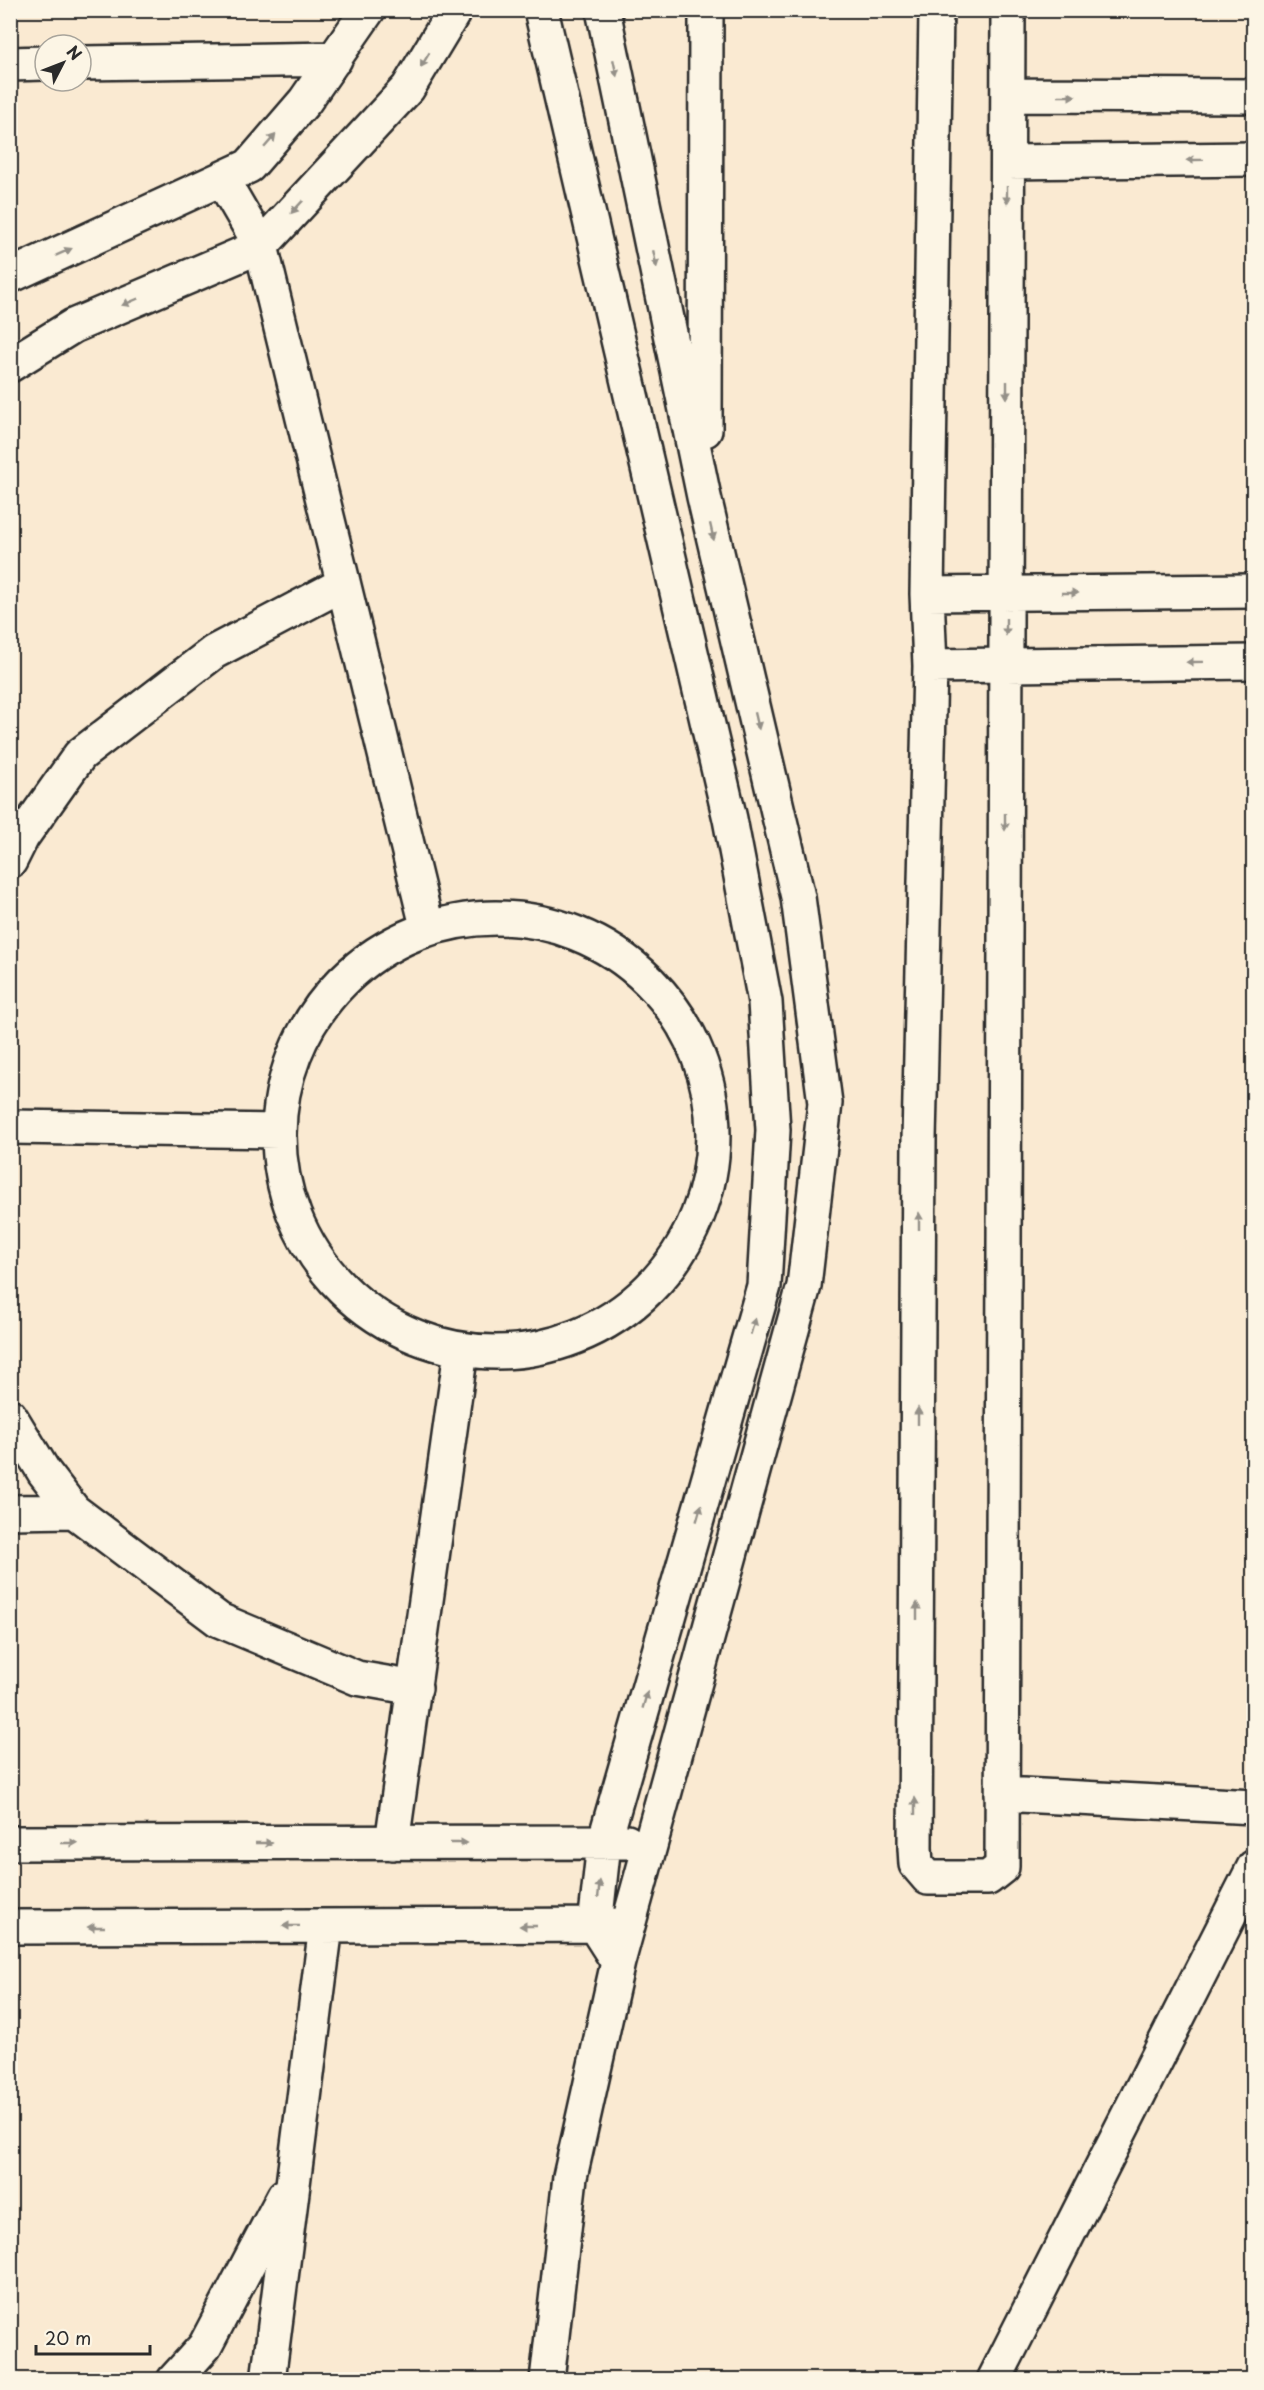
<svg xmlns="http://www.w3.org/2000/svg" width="1264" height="2390" viewBox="0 0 1264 2390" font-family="'Playpen Sans',sans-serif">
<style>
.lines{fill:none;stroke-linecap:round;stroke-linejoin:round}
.street-casing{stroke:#2b2b2b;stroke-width:38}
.street{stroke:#fcf5e5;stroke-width:33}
.oneway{fill:#949088}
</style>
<rect width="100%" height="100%" fill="#faead2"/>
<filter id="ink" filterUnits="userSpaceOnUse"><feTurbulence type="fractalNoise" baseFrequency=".0167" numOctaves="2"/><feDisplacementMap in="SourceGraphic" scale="12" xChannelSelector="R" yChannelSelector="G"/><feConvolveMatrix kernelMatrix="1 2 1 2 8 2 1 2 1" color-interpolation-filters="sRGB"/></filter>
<g filter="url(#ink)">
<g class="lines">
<defs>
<path id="street" d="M 541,10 L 730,819 L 765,1002 L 773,1130 L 764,1286 L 604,1843 L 595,1926 L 618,1962
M 936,10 L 927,594 L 930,666 L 919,1140 L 915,1848 L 916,1864 L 928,1878 L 988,1878 L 1002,1867 L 1008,10
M 81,63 L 335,59
M 10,64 L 45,63
M 1008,95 L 1254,96
M 1008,162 L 1254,159
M 222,179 L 261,246 L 427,926
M 10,276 L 249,166 L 305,101 L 368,10
M 10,365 L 73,326 L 261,246 L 408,88 L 455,10
M 705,430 L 706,10
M 927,594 L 1254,591
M 930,666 L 1254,662
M 10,861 L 22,837 L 80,755 L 214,652 L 343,584
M279 1135a217 217 0 1 1 434 0a217 217 0 1 1-434 0Z
M 10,1127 L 278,1131
M 10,1416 L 44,1472 L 74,1511 L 219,1620 L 357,1678 L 415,1688
M 10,1512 L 74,1511
M 1002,1794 L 1254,1807
M 10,1843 L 627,1842
M 392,1843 L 461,1351
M 10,1927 L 617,1925
M 174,2380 L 205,2346 L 284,2196
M 268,2380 L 326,1926
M 547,2380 L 570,2177 L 618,1962 L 804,1286 L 825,1103 L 798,897 L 704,497 L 603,10
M 994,2380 L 1254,1867"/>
</defs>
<!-- street casing -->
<use href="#street" class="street-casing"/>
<!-- street -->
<use href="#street" class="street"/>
</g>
<!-- one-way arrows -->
<defs><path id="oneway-solid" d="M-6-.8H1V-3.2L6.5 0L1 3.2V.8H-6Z" transform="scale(1.5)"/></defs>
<g class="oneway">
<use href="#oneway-solid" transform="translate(425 60) rotate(121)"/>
<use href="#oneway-solid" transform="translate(615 68) rotate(78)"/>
<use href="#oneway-solid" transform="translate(1067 96)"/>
<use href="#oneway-solid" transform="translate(270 141) rotate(-49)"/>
<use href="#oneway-solid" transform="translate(1195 160) rotate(179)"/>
<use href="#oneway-solid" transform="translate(1007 195) rotate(90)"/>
<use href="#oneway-solid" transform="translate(297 207) rotate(133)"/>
<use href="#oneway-solid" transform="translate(64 252) rotate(-24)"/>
<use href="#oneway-solid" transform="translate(655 259) rotate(78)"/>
<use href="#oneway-solid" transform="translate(130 302) rotate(157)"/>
<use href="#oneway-solid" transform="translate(1007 390) rotate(90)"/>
<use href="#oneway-solid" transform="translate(712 532) rotate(77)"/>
<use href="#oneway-solid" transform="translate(1070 593)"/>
<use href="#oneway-solid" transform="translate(1006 627) rotate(90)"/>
<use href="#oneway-solid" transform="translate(1195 662) rotate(179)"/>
<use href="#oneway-solid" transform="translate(757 721) rotate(77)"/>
<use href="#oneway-solid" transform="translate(1005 822) rotate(90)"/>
<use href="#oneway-solid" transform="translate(919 1221) rotate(-90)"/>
<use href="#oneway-solid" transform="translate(753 1326) rotate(-74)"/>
<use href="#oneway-solid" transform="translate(918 1416) rotate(-90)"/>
<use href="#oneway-solid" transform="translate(699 1513) rotate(-74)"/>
<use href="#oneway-solid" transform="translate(917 1611) rotate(-90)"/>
<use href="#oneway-solid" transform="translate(645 1700) rotate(-74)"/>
<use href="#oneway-solid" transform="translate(915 1806) rotate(-90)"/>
<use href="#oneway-solid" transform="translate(69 1843)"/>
<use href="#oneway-solid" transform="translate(264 1843)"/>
<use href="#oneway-solid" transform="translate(459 1843)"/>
<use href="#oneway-solid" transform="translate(599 1889) rotate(-84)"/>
<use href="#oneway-solid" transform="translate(291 1926) rotate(180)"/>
<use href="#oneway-solid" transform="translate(528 1926) rotate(180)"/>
<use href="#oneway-solid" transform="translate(96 1927) rotate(180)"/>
</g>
</g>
<!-- margin -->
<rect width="1264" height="2390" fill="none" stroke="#fcf5e5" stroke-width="36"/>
<rect x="18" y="18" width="1228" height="2354" fill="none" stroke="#2b2b2b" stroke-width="2" filter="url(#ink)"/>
<!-- north arrow -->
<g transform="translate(63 63) rotate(48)"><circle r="28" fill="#fcf5e5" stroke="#a8a49b" stroke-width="1.5"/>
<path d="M0-4.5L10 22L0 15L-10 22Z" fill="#2b2b2b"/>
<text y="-9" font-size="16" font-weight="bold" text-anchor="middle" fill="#2b2b2b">N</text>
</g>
<!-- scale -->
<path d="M36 2345v9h114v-9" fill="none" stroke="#2b2b2b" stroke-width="3"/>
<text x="45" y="2345" font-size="18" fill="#2b2b2b" stroke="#fcf5e5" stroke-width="4.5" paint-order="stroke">20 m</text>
</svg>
